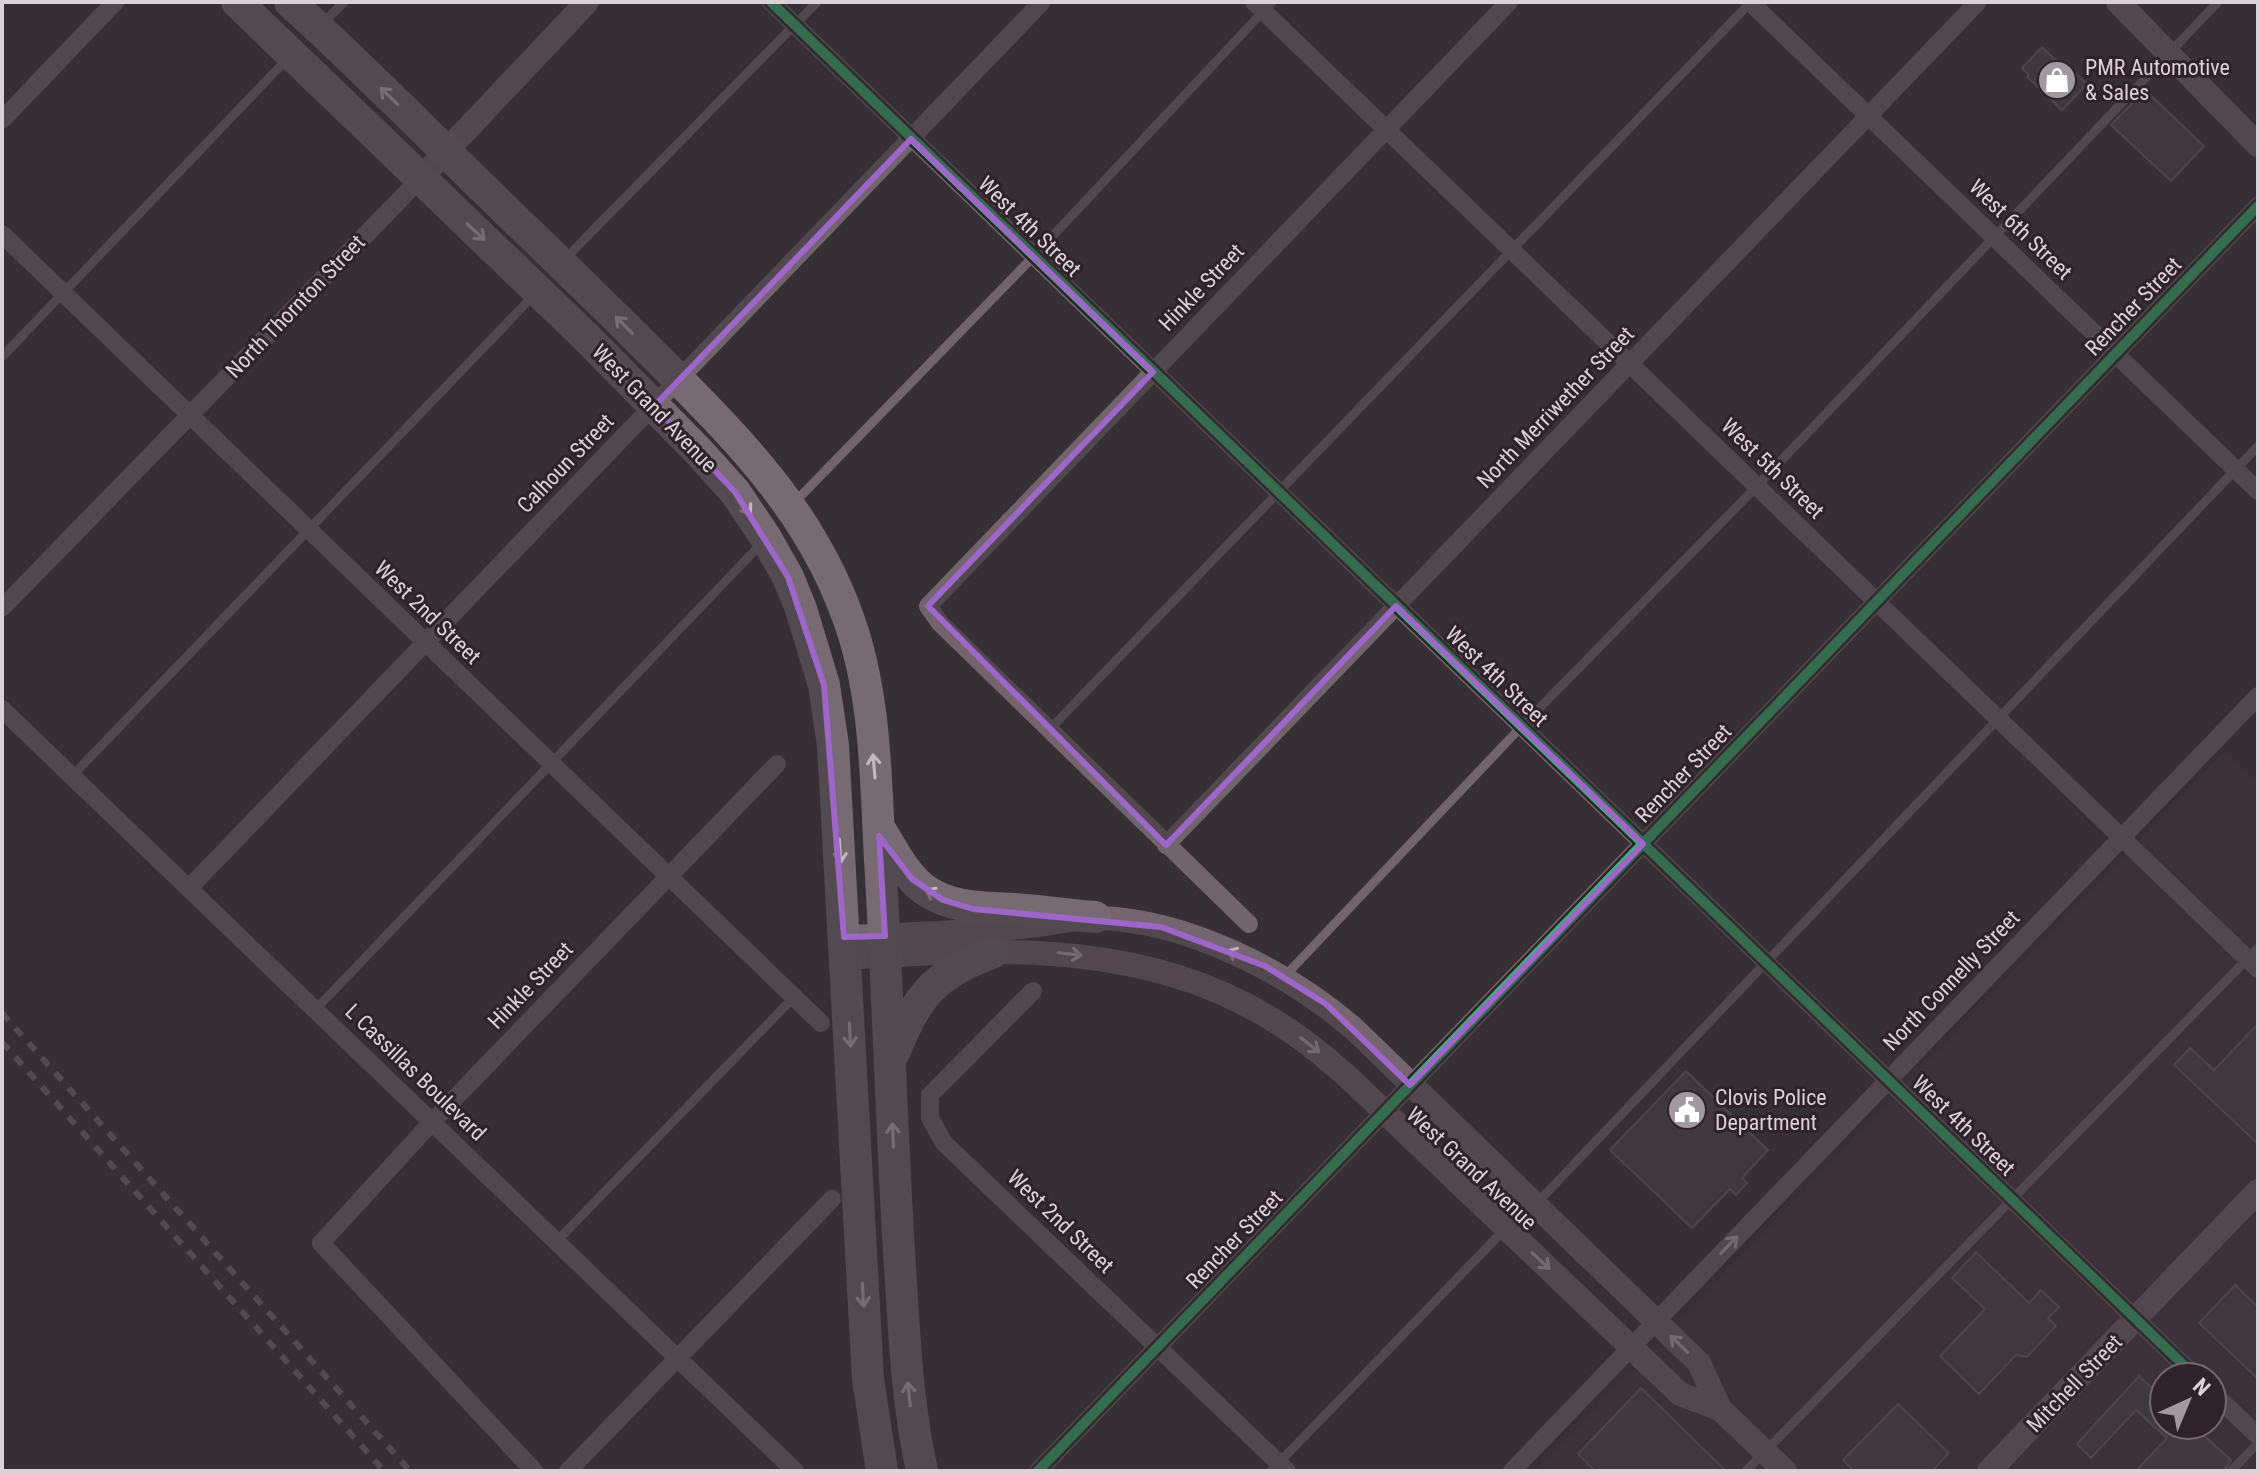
<svg xmlns="http://www.w3.org/2000/svg" width="2260" height="1473" viewBox="0 0 2260 1473" font-family="'Roboto Condensed',sans-serif">
<style>
.built{fill:#43323e;fill-rule:evenodd}
.building{fill:#4b454a;stroke:#686166;stroke-width:2}
.lines{fill:none;stroke-linecap:round;stroke-linejoin:round}
.lane{stroke:#72646d;stroke-width:9}
.street{stroke:#72646d;stroke-width:18}
.secondary{stroke:#756570;stroke-width:24}
.highway{stroke:#776a73;stroke-width:32}
.rail{stroke:#776c74;stroke-width:6;stroke-dasharray:10 10;stroke-linecap:butt}
.cycleway-casing{stroke:#2f222b;stroke-width:15}
.cycleway{stroke:#33b770;stroke-width:10}
.oneway{stroke:#c2b8bf}
.oneway2{stroke:#bcb1b9}
.oneway3{stroke:#bcb1b8}
.marked{fill:none;stroke:#9d66c8;stroke-width:6;stroke-linejoin:round}
.labels{text-anchor:middle;stroke-width:6;stroke-linejoin:round;paint-order:stroke}
.poi-label{font-size:22px;fill:#dbd2d8;stroke:#2f222b;text-anchor:start}
.street-label{font-size:22px;fill:#dbd2d8;stroke:#2f222b}
</style>
<rect width="100%" height="100%" fill="#362f34"/>
<!-- built -->
<path class="built" d="M 2225,750 L 2258,784 L 2258,1471 L 1535,1471 ZM 2164,1377 L 2212,1377 L 2212,1425 L 2164,1425 Z"/>
<!-- building -->
<path class="building" d="M 2042,47 L 2067,71 L 2070,68 L 2087,84 L 2062,110 L 2027,77 L 2029,75 L 2022,68 Z
M 2145,90 L 2204,146 L 2171,181 L 2111,125 Z
M 2258,1024 L 2258,1144 L 2174,1065 L 2190,1048 L 2214,1070 Z
M 1686,1071 L 1768,1150 L 1742,1178 L 1747,1183 L 1736,1195 L 1730,1189 L 1692,1228 L 1610,1150 Z
M 1976,1252 L 2029,1303 L 2041,1290 L 2059,1307 L 2048,1318 L 2056,1326 L 2027,1357 L 2016,1355 L 1979,1394 L 1940,1356 L 1985,1309 L 1952,1278 Z
M 2235,1285 L 2258,1307 L 2258,1379 L 2199,1323 Z
M 2139,1376 L 2164,1399 L 2164,1425 L 2192,1425 L 2231,1460 L 2224,1471 L 2136,1471 L 2167,1438 L 2136,1410 L 2091,1458 L 2077,1444 Z
M 1641,1388 L 1726,1471 L 1595,1471 L 1578,1454 Z
M 1898,1404 L 1949,1453 L 1932,1471 L 1854,1471 L 1843,1460 Z"/>
<g class="lines">
<!-- lane -->
<path class="lane" d="M 321,25 L 344,2
M 564,260 L 817,2
M 2,357 L 287,59
M 794,503 L 1033,257 L 1272,2
M 1049,730 L 1751,2
M 72,776 L 533,296
M 1285,976 L 1521,727 L 1757,486 L 2218,2
M 316,1009 L 761,544
M 1537,1203 L 2258,446
M 557,1241 L 794,997
M 1271,1471 L 1505,1229
M 1746,1471 L 2258,948
M 2231,1471 L 2258,1443"/>
<!-- street -->
<path class="street" d="M 771,2 L 2196,1377
M 1254,2 L 2258,969
M 1750,2 L 2258,491
M 2,120 L 115,2
M 2,234 L 821,1023
M 2,608 L 420,179
M 2,709 L 795,1471
M 1166,845 L 1978,2
M 189,888 L 1042,2
M 1249,924 L 940,623 L 928,606 L 1509,2
M 1033,991 L 930,1095 L 930,1118 L 944,1143 L 1287,1471
M 2212,1392 L 2258,1436
M 534,1471 L 321,1243 L 432,1122 L 777,764
M 568,1471 L 832,1199
M 1038,1471 L 2258,206
M 1512,1471 L 2258,696"/>
<!-- secondary -->
<path class="secondary" d="M 2118,2 L 2258,145
M 420,179 L 587,2
M 844,937 C 903,935 963,932 1021,927 C 1047,925 1075,917 1100,918 C 1188,921 1288,972 1354,1029 L 1699,1363 L 1720,1409 L 1785,1471
M 846,958 C 1004,948 1161,938 1297,1036 C 1315,1048 1332,1063 1349,1078 L 1680,1394 L 1720,1409
M 1989,1471 L 2258,1191"/>
<!-- highway -->
<path class="highway" d="M 237,2 L 587,338 L 700,453 L 735,492 L 766,538 L 788,577 L 801,609 L 824,685 L 833,745 L 868,1379 L 882,1471
M 290,2 C 368,72 441,148 517,221 C 566,268 615,316 663,364 C 744,445 817,519 853,632 C 876,704 876,785 880,860 C 888,990 891,1121 899,1251 C 904,1325 906,1399 922,1471
M 881,831 C 894,852 905,875 925,890 C 953,909 983,907 1015,909 C 1042,911 1069,915 1095,917
M 894,1053 C 916,997 934,974 992,953"/>
<!-- rail -->
<path class="rail" d="M 2,1013 L 410,1471
M 2,1042 L 384,1471"/>
<defs>
<path id="cycleway" d="M 771,2 L 2196,1377
M 1038,1471 L 2258,206"/>
</defs>
<!-- cycleway casing -->
<use href="#cycleway" class="cycleway-casing"/>
<!-- cycleway -->
<use href="#cycleway" class="cycleway"/>
</g>
<!-- one-way arrows -->
<defs><path id="oneway-shaft" d="M-6 0H5M1.5-3L5.5 0L1.5 3" fill="none" stroke-width="1.6" stroke-linecap="round" stroke-linejoin="round" transform="scale(2)"/></defs>
<g class="oneway">
<use href="#oneway-shaft" transform="translate(389 96) rotate(-136)"/>
<use href="#oneway-shaft" transform="translate(476 232) rotate(43)"/>
<use href="#oneway-shaft" transform="translate(624 325) rotate(-135)"/>
<use href="#oneway-shaft" transform="translate(744 505) rotate(54)"/>
<use href="#oneway-shaft" transform="translate(874 766) rotate(-95)"/>
<use href="#oneway-shaft" transform="translate(840 851) rotate(87)"/>
<use href="#oneway-shaft" transform="translate(936 895) rotate(-153)"/>
<use href="#oneway-shaft" transform="translate(850 1035) rotate(87)"/>
<use href="#oneway-shaft" transform="translate(893 1135) rotate(-92)"/>
<use href="#oneway-shaft" transform="translate(863 1295) rotate(87)"/>
<use href="#oneway-shaft" transform="translate(909 1394) rotate(-96)"/>
</g>
<g class="oneway2">
<use href="#oneway-shaft" transform="translate(1070 954) rotate(6)"/>
<use href="#oneway-shaft" transform="translate(1238 955) rotate(-157)"/>
<use href="#oneway-shaft" transform="translate(1310 1045) rotate(38)"/>
<use href="#oneway-shaft" transform="translate(1541 1261) rotate(43)"/>
<use href="#oneway-shaft" transform="translate(1679 1344) rotate(-136)"/>
</g>
<use class="oneway3" href="#oneway-shaft" transform="translate(1729 1245) rotate(-46)"/>
<!-- marked area -->
<path d="M0 0H2260V1473H0ZM 911,139 L 1153,372 L 928,606 L 1166,845 L 1396,606 L 1643,844 L 1410,1085 L 1326,1004 L 1265,966 L 1161,927 L 973,909 L 943,900 L 912,879 L 879,836 L 885,936 L 844,937 L 824,685 L 788,577 L 735,492 L 654,406 Z" fill="#362f34" fill-opacity=".55" fill-rule="evenodd"/>
<path class="marked" d="M 911,139 L 1153,372 L 928,606 L 1166,845 L 1396,606 L 1643,844 L 1410,1085 L 1326,1004 L 1265,966 L 1161,927 L 973,909 L 943,900 L 912,879 L 879,836 L 885,936 L 844,937 L 824,685 L 788,577 L 735,492 L 654,406 Z"/>
<!-- icons -->
<defs>
<symbol id="shop-disc" viewBox="-11 -11 22 22"><circle r="9.5" fill="#a1999f" stroke="#2f222b"/><path d="M-5-2.5h2.3a2.7 3.5 0 0 1 5.4 0H5L5.5 6h-11ZM-1.5-2.5h3a1.5 2.3 0 0 0-3 0Z" fill="#fff"/></symbol>
<symbol id="civic-disc" viewBox="-11 -11 22 22"><circle r="9.5" fill="#a1999f" stroke="#2f222b"/><path d="M-.6-6.5H3V-4.5H.6V-3L4-1V1h2V6H-6V1h2V-1L-.6-3ZM-1.2 2.5V6h2.4V2.5Z" fill="#fff"/></symbol>
</defs>
<g fill-rule="evenodd">
<use href="#shop-disc" x="2035" y="58" width="44" height="44"/>
<use href="#civic-disc" x="1665" y="1088" width="44" height="44"/>
</g>
<g class="labels">
<!-- poi labels -->
<g class="poi-label">
<text x="2085" y="75">PMR Automotive<tspan x="2085" dy="25">&amp; Sales</tspan></text>
<text x="1715" y="1105">Clovis Police<tspan x="1715" dy="25">Department</tspan></text>
</g>
<!-- street labels -->
<g class="street-label">
<text transform="translate(1030 226) rotate(44)" y="8">West 4th Street</text>
<text transform="translate(2021 229) rotate(44)" y="8">West 6th Street</text>
<text transform="translate(1201 287) rotate(-46)" y="8">Hinkle Street</text>
<text transform="translate(295 306) rotate(-46)" y="8">North Thornton Street</text>
<text transform="translate(2133 306) rotate(-46)" y="8">Rencher Street</text>
<text transform="translate(1555 407) rotate(-46)" y="8">North Merriwether Street</text>
<text transform="translate(655 408) rotate(46)" y="8">West Grand Avenue</text>
<text transform="translate(565 463) rotate(-46)" y="8">Calhoun Street</text>
<text transform="translate(1773 468) rotate(44)" y="8">West 5th Street</text>
<text transform="translate(428 612) rotate(44)" y="8">West 2nd Street</text>
<text transform="translate(1497 676) rotate(44)" y="8">West 4th Street</text>
<text transform="translate(1683 773) rotate(-46)" y="8">Rencher Street</text>
<text transform="translate(1951 980) rotate(-46)" y="8">North Connelly Street</text>
<text transform="translate(530 985) rotate(-46)" y="8">Hinkle Street</text>
<text transform="translate(416 1072) rotate(44)" y="8">L Cassillas Boulevard</text>
<text transform="translate(1964 1125) rotate(44)" y="8">West 4th Street</text>
<text transform="translate(1472 1168) rotate(43)" y="8">West Grand Avenue</text>
<text transform="translate(1061 1221) rotate(44)" y="8">West 2nd Street</text>
<text transform="translate(1234 1239) rotate(-46)" y="8">Rencher Street</text>
<text transform="translate(2074 1383) rotate(-46)" y="8">Mitchell Street</text>
</g>
</g>
<!-- border -->
<rect width="2260" height="1473" fill="none" stroke="#dbd2d8" stroke-width="8"/>
<!-- north arrow -->
<g transform="translate(2188 1401) rotate(44)"><circle r="38" fill="#2f222b" stroke="#746870" stroke-width="2"/>
<path d="M0-6L14 30L0 20L-14 30Z" fill="#a1999f"/>
<text y="-12" font-size="22" font-weight="bold" text-anchor="middle" fill="#dbd2d8">N</text>
</g>
</svg>
